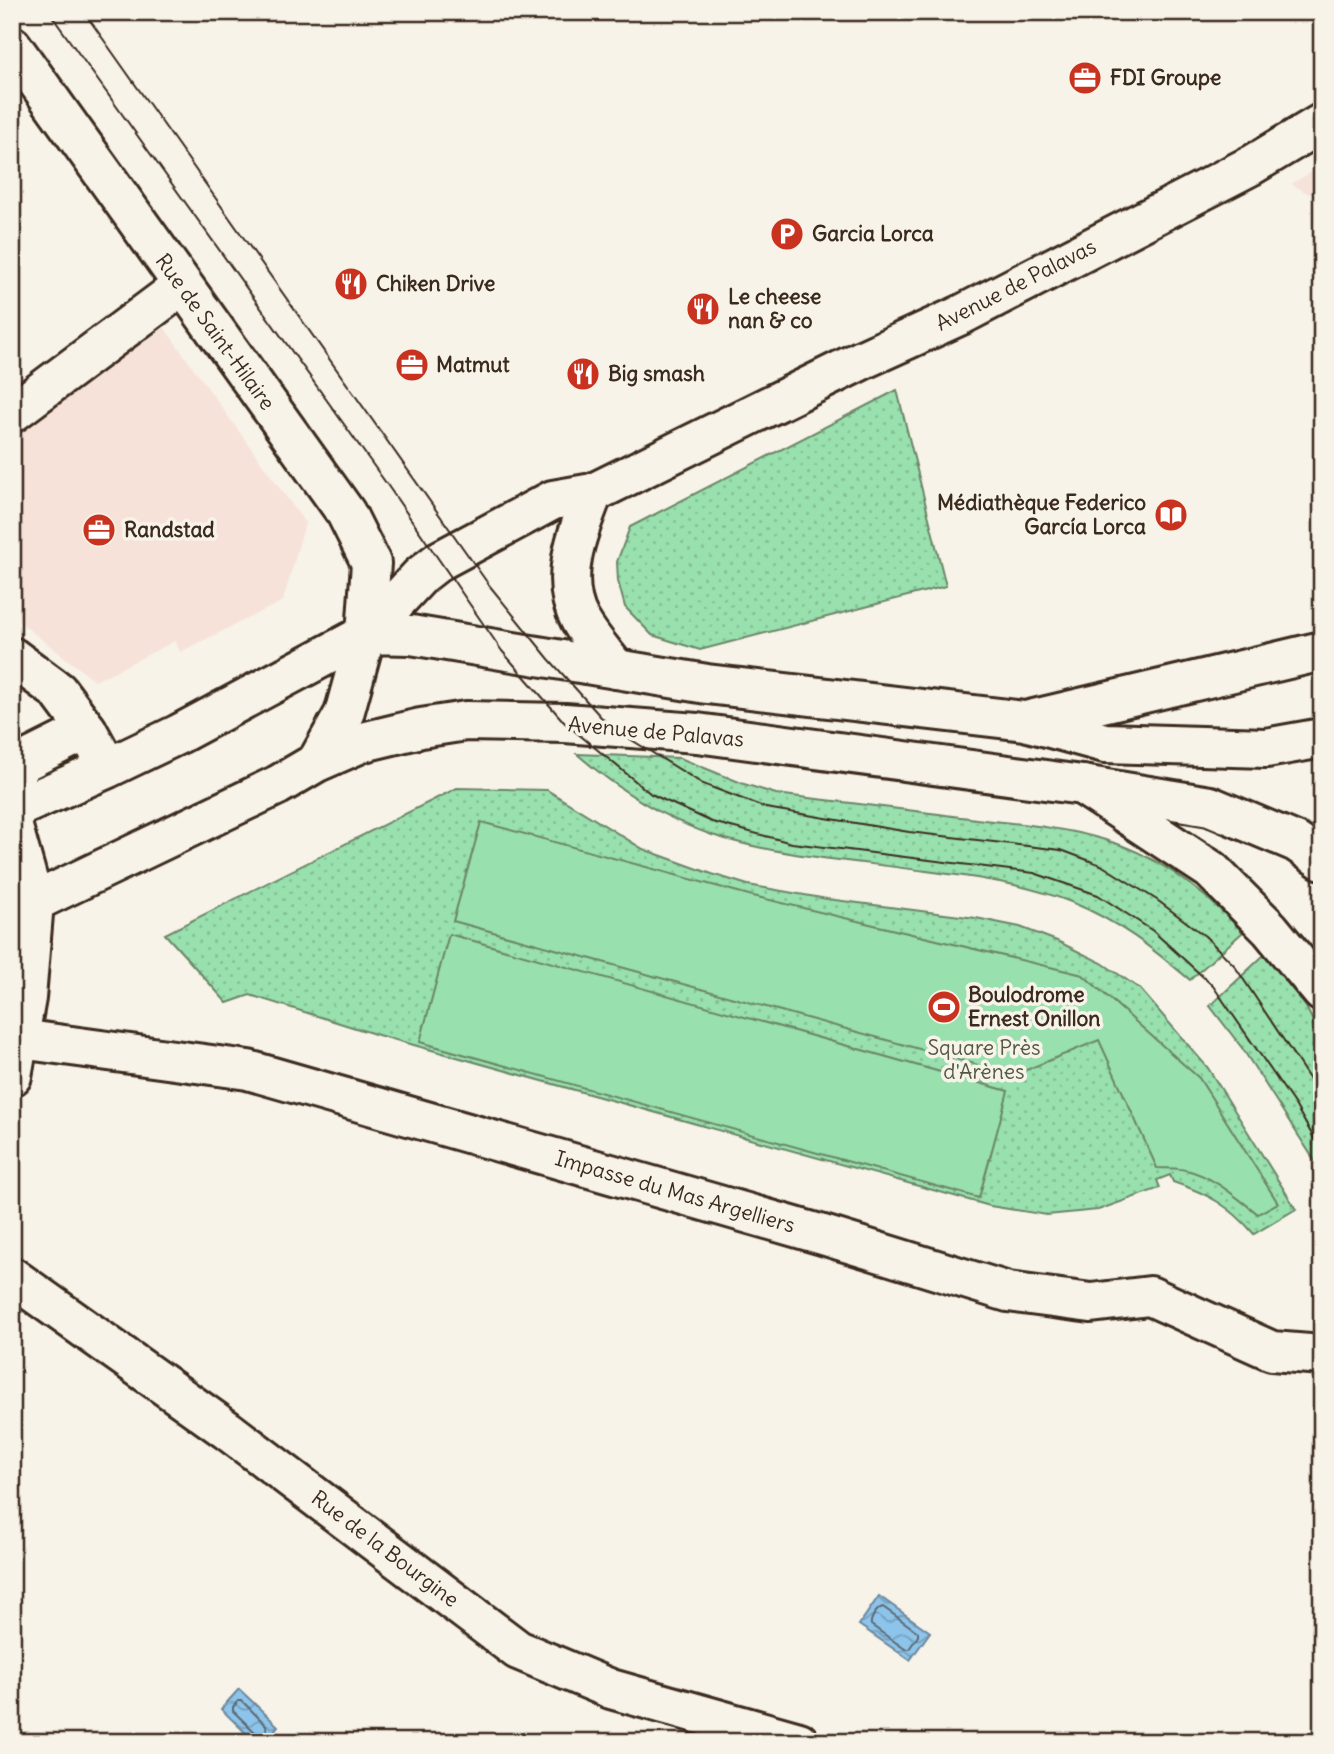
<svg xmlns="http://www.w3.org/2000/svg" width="1334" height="1754" viewBox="0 0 1334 1754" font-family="Delius,sans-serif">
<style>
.built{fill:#f6e2d9}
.grass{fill:url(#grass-dots);stroke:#6a8566;stroke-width:2}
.garden{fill:#98e0ae;stroke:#6a8566;stroke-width:2}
.water{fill:url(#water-waves);stroke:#6c8699;stroke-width:2}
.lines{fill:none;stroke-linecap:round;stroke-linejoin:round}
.shore{stroke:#5c6870;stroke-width:2}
.street-casing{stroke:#3b2a1e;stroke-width:44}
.secondary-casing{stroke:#3b2a1e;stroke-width:44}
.primary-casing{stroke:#3b2a1e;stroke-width:44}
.street{stroke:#f7f3e8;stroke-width:38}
.secondary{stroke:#f7f3e8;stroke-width:38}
.primary{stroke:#f7f3e8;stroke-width:38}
.tram{stroke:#3b2a1e;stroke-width:2}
.labels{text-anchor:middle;stroke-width:7;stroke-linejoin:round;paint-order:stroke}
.poi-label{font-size:21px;font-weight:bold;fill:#3b2a1e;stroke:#f7f3e8;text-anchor:start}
.street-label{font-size:21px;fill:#3b2a1e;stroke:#f7f3e8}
.park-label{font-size:21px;fill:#525842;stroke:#f7f3e8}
</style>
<defs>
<pattern id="grass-dots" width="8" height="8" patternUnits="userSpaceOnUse" patternTransform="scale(1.75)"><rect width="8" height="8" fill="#98e0ae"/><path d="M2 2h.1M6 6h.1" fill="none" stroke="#84c095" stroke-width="1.8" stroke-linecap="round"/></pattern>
<pattern id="water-waves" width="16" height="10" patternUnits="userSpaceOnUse" patternTransform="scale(1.75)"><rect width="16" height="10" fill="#8dc4eb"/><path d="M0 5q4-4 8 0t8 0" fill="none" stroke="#749fbe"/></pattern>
</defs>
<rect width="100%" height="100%" fill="#f7f3e8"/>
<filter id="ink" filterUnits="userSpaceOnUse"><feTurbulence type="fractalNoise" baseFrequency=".0143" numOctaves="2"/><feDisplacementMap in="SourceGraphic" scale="14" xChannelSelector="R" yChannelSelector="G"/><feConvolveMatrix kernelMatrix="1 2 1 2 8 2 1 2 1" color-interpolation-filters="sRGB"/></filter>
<g filter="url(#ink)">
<!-- built -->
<path class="built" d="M 1322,166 L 1322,201 L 1291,184 Z
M 161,323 L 305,523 L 283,601 L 180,652 L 175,641 L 95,681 L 12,616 L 12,431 Z"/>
<!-- grass -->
<path class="grass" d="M 897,390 L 946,586 L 700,650 L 652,635 L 625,607 L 618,581 L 617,562 L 630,527 Z
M 577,754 L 680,758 L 744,784 L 776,794 C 843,802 910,810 976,819 C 1018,824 1062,827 1102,839 C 1157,854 1205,892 1243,932 L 1190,980 C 1152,948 1118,921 1071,902 C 1026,884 974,877 926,871 C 855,861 781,857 712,835 C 663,818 616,788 577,754 Z
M 457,788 L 547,790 L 643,849 L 712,874 L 748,885 L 827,899 L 976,918 L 1020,927 L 1057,941 L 1102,963 L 1140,989 L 1208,1068 L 1296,1209 L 1254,1234 C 1230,1206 1209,1194 1173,1182 L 1170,1175 L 1157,1180 L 1160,1188 L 1098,1210 L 1047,1215 L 990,1206 L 378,1035 L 250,995 L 227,1003 L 165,934 Z
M 1265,954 L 1306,1007 L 1322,1039 L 1322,1172 L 1242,1048 L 1210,1006 Z"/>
<!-- garden -->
<path class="garden" d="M 481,822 L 749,895 L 1083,975 L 1199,1078 L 1278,1203 L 1258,1214 C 1236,1197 1213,1176 1186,1170 C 1177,1168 1166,1168 1157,1168 L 1099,1040 L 1014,1075 L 453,921 Z
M 449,934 L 1008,1091 L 979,1198 L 420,1042 Z"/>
<!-- water -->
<path class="water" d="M 879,1596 L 930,1632 L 910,1660 L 859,1625 Z
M 239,1689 L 278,1726 L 273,1732 L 280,1739 L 277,1742 L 265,1740 L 255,1742 L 221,1709 Z"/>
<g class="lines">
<!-- shore -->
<path class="shore" d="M 883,1607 L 918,1632 L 918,1636 L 909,1649 L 905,1649 L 871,1625 C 870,1619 877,1608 883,1607 Z
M 259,1742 L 258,1735 L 233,1711 L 233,1707 L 238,1701 L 242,1701 L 266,1725 L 267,1735 L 273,1742"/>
<defs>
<path id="street" d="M 12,46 L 346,513 L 371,563 L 366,634
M 12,413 L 182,286
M 593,493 C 577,533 558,580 580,620 C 590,638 604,653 616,669
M 366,634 L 421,575 L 439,561 L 553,500 L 593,493 L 864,359 L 961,315 L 1252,165 L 1322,123
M 12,657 L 58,691 L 87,730
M 20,1039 L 248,1070 L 823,1235 L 1008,1292 L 1091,1303 L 1150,1296 L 1272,1351 L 1322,1355
M 12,1076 L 26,998 L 34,902
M 12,1277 L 227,1430 L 518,1650 L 611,1689 L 799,1742"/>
<path id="secondary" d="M 1030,720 L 1322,651
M 317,762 L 344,714 L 366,634
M 12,796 L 19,764 L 87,730 L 108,768
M 12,810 L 108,768 L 179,734 L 366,634 L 411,635 L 707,684 L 1025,721 L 1105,743 L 1266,748 L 1322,738
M 12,824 L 34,902
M 12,906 L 34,902 L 278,785 L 317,762 L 363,742 L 421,728 L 466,721 L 565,723 L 697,733 L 1082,785 L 1210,806 L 1296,842 L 1322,860"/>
<path id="primary" d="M 1082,785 L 1211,870 L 1270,929 L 1322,992"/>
</defs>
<!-- street casing -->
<use href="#street" class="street-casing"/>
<!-- secondary casing -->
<use href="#secondary" class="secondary-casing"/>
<!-- primary casing -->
<use href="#primary" class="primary-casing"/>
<!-- street -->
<use href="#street" class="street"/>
<!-- secondary -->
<use href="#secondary" class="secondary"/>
<!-- primary -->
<use href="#primary" class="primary"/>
<!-- tram -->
<path class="tram" d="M 49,12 L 386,483 L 502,651 L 565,723 L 651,794 L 712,822 L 792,843 L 1034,873 L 1098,895 L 1153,931 L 1213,986 L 1295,1105 L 1322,1152
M 84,12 L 489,585 L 549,659 L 609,726 L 703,784 L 766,808 L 909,832 L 1061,850 L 1101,865 L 1157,900 L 1205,936 L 1234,965 L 1322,1098"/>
</g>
</g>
<!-- icons -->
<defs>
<symbol id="office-disc" viewBox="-11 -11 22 22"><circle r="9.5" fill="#c8321e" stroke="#f7f3e8"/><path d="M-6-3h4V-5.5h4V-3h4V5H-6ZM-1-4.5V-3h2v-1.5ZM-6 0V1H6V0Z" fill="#fff"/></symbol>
<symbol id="parking-disc" viewBox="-11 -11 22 22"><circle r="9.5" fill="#c8321e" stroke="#f7f3e8"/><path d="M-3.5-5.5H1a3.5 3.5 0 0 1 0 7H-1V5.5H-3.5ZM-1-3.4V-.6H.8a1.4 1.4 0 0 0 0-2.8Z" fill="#fff"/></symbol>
<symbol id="restaurant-disc" viewBox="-11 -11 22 22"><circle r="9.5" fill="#c8321e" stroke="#f7f3e8"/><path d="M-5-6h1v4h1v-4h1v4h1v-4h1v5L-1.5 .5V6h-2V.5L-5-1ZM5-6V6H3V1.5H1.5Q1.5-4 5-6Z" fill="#fff"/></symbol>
<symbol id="library-disc" viewBox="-11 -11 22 22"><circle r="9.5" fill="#c8321e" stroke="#f7f3e8"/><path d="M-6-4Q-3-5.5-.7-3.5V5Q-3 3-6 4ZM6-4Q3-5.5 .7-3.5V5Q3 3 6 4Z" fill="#fff"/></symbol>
<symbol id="stadium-disc" viewBox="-11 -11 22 22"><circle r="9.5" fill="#c8321e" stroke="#f7f3e8"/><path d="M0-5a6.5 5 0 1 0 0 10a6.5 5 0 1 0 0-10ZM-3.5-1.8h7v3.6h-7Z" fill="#fff"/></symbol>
</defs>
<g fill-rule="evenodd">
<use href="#office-disc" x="1066" y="59" width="38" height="38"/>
<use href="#parking-disc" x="768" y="215" width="38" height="38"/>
<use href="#restaurant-disc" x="332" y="265" width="38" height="38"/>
<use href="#restaurant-disc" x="684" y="290" width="38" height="38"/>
<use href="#office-disc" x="393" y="346" width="38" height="38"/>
<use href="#restaurant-disc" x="564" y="355" width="38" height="38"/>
<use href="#library-disc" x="1152" y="496" width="38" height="38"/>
<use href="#office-disc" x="80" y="511" width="38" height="38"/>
<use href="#stadium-disc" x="925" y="988" width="38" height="38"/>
</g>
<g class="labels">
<!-- poi labels -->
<g class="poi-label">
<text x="1110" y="85">FDI Groupe</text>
<text x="812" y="241">Garcia Lorca</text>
<text x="376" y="291">Chiken Drive</text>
<text x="728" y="304">Le cheese<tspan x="728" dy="24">nan &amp; co</tspan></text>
<text x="436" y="372">Matmut</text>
<text x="608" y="381">Big smash</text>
<text x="1146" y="510" text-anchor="end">Médiathèque Federico<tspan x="1146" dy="24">García Lorca</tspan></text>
<text x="124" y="537">Randstad</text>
<text x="968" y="1002">Boulodrome<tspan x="968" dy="24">Ernest Onillon</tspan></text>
</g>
<!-- street labels -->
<g class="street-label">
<text transform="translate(1016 285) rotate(-27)" y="7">Avenue de Palavas</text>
<text transform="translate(215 332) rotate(54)" y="7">Rue de Saint-Hilaire</text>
<text transform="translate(656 732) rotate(5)" y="7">Avenue de Palavas</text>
<text transform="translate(675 1192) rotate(16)" y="7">Impasse du Mas Argelliers</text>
<text transform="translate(385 1549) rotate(37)" y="7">Rue de la Bourgine</text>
</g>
<!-- park labels -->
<g class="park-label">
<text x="984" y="1055">Square Près<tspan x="984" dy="24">d'Arènes</tspan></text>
</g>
</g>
<!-- margin -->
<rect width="1334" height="1754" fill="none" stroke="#f7f3e8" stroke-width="42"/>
<rect x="21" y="21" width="1292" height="1712" fill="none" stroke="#3b2a1e" stroke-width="2.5" filter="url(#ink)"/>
</svg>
